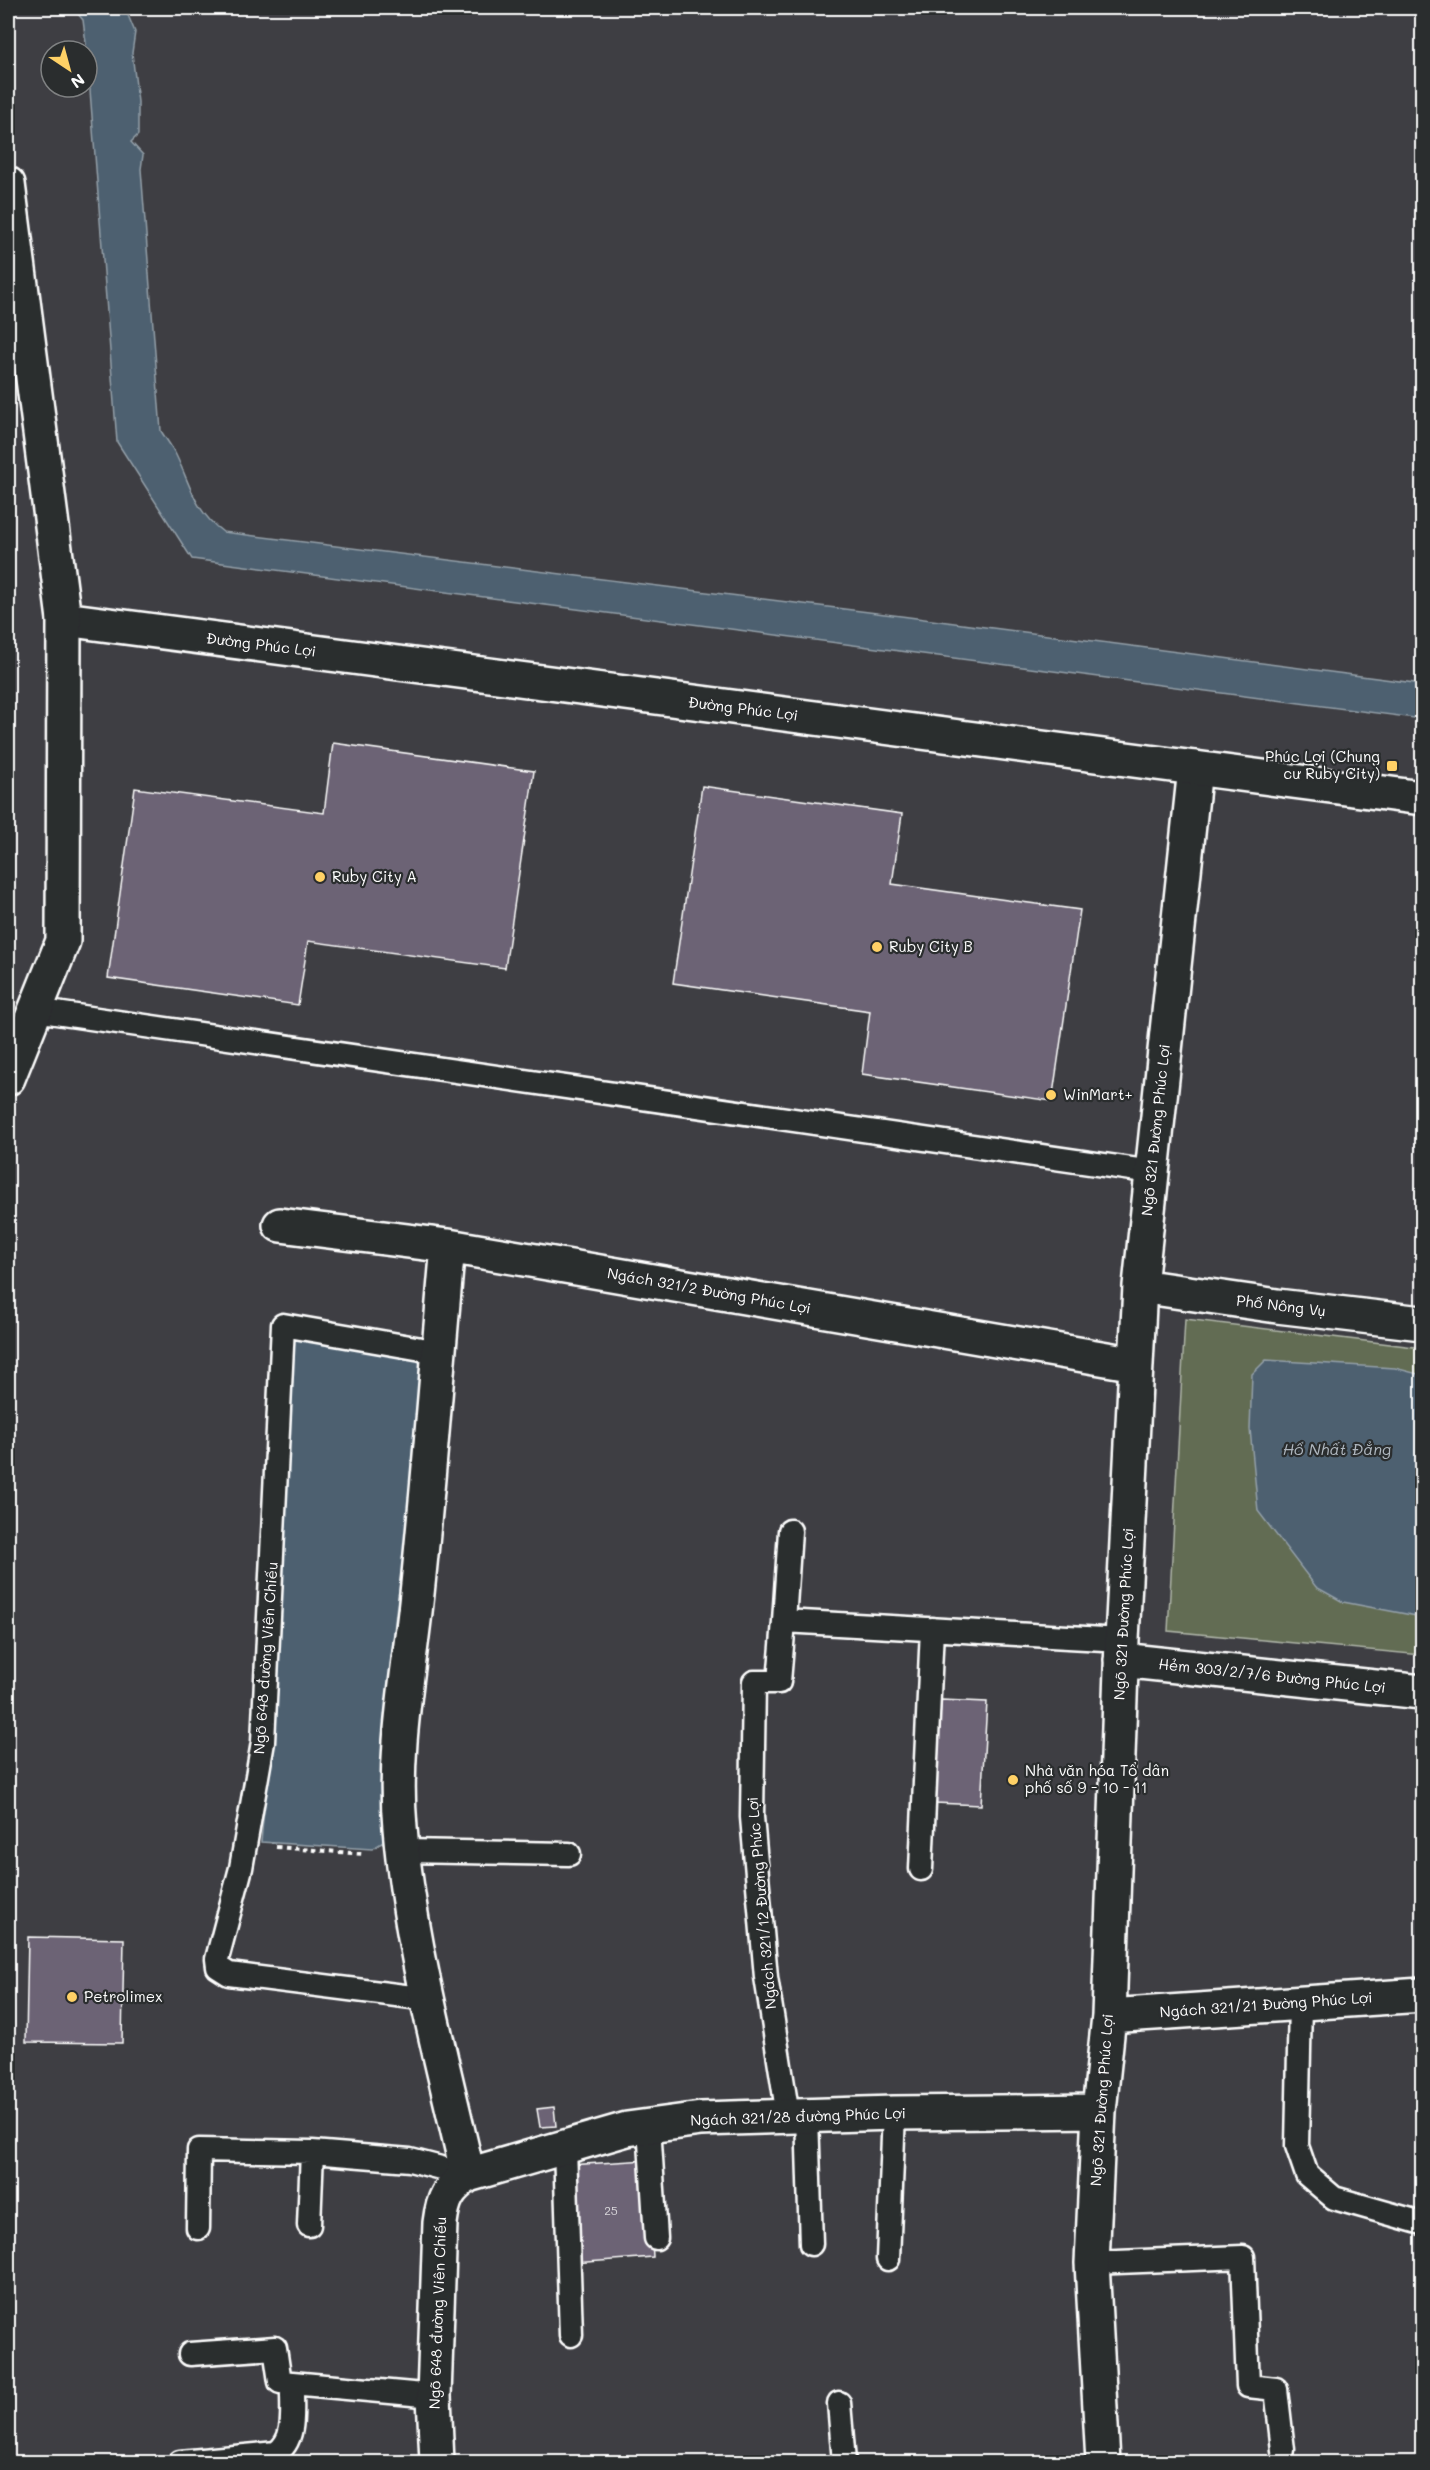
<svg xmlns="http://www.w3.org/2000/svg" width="1430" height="2470" viewBox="0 0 1430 2470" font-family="Mali,sans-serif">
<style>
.green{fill:#626c53;stroke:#b0b6a9;stroke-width:1.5}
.water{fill:#4d6070;stroke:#94a0a9;stroke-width:1.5}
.building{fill:#6c6474;stroke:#fff;stroke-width:1.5}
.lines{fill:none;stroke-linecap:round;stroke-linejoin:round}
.service-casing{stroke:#fff;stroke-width:27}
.minor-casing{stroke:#fff;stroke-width:38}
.tertiary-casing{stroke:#fff;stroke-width:38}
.secondary-casing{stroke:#fff;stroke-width:38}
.path{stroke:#fff;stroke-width:4;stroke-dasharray:4.5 4.5;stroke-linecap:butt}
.service{stroke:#2a2d2e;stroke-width:22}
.minor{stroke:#2a2d2e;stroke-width:33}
.tertiary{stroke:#2a2d2e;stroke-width:33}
.secondary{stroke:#2a2d2e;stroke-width:33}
.poi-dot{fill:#ffd166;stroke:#2a2d2e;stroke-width:2}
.labels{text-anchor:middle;stroke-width:4.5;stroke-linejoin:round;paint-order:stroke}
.number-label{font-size:12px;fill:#dad8dc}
.street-label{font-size:15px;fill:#fff;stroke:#2a2d2e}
.poi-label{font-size:15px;fill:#fff;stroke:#2a2d2e;text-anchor:start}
.water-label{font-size:16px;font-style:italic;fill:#afb7bf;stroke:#2a2d2e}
</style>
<rect width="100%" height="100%" fill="#3e3e43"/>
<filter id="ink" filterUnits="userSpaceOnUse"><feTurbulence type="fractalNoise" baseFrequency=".0167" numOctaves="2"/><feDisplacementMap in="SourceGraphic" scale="12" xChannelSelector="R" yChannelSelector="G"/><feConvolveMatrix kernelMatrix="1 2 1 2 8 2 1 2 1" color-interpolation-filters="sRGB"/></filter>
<g filter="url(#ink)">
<!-- green -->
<path class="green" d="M 1185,1319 L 1422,1348 L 1422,1655 L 1168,1631 Z"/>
<!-- water -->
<path class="water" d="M 73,8 L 125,8 L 135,32 L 132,53 L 138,102 L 138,135 L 131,142 L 143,155 L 141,169 L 161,431 C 166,439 172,447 176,455 C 191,486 194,510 223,532 L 901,616 L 1422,684 L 1422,719 L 192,559 L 117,442 L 87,51 L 83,20 Z
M 298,1337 L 414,1357 L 423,1367 L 415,1473 L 396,1612 L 385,1718 L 385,1841 L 372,1849 L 261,1842 L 270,1743 L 289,1343 Z
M 1266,1360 L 1395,1368 L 1422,1375 L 1422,1617 L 1343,1602 L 1316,1587 L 1258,1511 L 1250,1429 L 1252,1374 Z"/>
<!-- building -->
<path class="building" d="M 333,743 L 534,771 L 505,968 L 308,941 L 298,1005 L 108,978 L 135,788 L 324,813 Z
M 702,786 L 902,814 L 892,884 L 1080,910 L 1052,1101 L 862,1074 L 870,1011 L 673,983 Z
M 941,1700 L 987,1702 L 981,1805 L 935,1803 Z
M 28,1937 L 124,1939 L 122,2043 L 26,2042 Z
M 554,2107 L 556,2126 L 540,2127 L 537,2109 Z
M 647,2160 L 653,2257 L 574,2263 L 569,2165 Z"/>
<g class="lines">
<defs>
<path id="service" d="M 35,1010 L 1152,1172
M 784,1621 L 790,1531
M 403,1851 L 569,1854
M 921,1869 L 932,1629
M 428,1999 L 229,1974 L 218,1967 L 217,1959 L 241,1868 L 263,1742 L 283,1325 L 439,1352
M 1300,2003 L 1297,2146 L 1307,2175 L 1334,2198 L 1422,2223
M 807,2115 L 811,2244
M 788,2116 L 766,1977 L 752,1817 L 754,1682 L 779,1682 L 784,1621 L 1122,1640
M 649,2126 L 656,2238
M 565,2147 L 571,2335
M 309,2225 L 312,2152
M 198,2228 L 199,2150 L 312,2152 L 410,2160 L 468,2175
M 888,2259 L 894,2113
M 1092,2263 L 1243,2257 L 1248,2386 L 1276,2389 L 1283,2450
M 190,2354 L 275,2348 L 280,2382 L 292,2383
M 839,2403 L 844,2462
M 180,2462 L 276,2453 C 298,2439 291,2406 292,2383 L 434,2396"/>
<path id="minor" d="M 280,1225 L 448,1246 L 1136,1364
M 448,1246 C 437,1365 429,1484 416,1603 C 408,1677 393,1753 400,1828 C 410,1945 442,2060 468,2175
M 1140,1286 L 1277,1306 L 1422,1323
M 1121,1660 L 1422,1692
M 1109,2016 L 1422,1995
M 437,2462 L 434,2396 L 440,2223 C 443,2198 448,2189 468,2175 L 627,2129 L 701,2119 L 894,2113 L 1099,2111
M 1103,2462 L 1092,2263 L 1099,2111 L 1109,2016 L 1122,1640 L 1140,1286 L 1195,768"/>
<path id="tertiary" d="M 64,619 L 1422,798"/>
<path id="secondary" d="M 8,184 L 64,619 L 63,941 L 8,1078"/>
</defs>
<!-- service casing -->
<use href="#service" class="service-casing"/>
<!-- minor casing -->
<use href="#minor" class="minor-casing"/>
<!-- tertiary casing -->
<use href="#tertiary" class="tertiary-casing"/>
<!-- secondary casing -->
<use href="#secondary" class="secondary-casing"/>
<!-- path -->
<path class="path" d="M 276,1847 L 364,1854"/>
<!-- service -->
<use href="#service" class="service"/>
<!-- minor -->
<use href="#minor" class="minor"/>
<!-- tertiary -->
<use href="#tertiary" class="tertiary"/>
<!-- secondary -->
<use href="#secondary" class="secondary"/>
</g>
</g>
<!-- markers -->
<g class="poi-dot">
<rect x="1386" y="760" width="12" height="12" rx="3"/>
<circle cx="320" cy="877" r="6"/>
<circle cx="877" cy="947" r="6"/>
<circle cx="1051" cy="1095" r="6"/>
<circle cx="1013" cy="1780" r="6"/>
<circle cx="72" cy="1997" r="6"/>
</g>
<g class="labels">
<!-- number labels -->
<g class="number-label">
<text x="611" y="2215">25</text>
</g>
<!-- street labels -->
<g class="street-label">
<text transform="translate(261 645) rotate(7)" y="5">Đường Phúc Lợi</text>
<text transform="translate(743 709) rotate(7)" y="5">Đường Phúc Lợi</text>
<text transform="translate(1156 1130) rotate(-84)" y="5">Ngõ 321 Đường Phúc Lợi</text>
<text transform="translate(709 1291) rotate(10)" y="5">Ngách 321/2 Đường Phúc Lợi</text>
<text transform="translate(1281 1306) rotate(7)" y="5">Phố Nông Vụ</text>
<text transform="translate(1124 1614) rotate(-87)" y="5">Ngõ 321 Đường Phúc Lợi</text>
<text transform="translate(266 1658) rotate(-86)" y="5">Ngõ 648 đường Viên Chiếu</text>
<text transform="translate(1272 1676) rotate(6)" y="5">Hẻm 303/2/7/6 Đường Phúc Lợi</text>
<text transform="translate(762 1903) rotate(-95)" y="5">Ngách 321/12 Đường Phúc Lợi</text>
<text transform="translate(1266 2005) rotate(-4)" y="5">Ngách 321/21 Đường Phúc Lợi</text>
<text transform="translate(1102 2100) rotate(-86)" y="5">Ngõ 321 Đường Phúc Lợi</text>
<text transform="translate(798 2117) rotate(-2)" y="5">Ngách 321/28 đường Phúc Lợi</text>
<text transform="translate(438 2313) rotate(-88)" y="5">Ngõ 648 đường Viên Chiếu</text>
</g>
<!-- poi labels -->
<g class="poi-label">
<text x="1380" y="762" text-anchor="end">Phúc Lợi (Chung<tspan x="1380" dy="17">cư Ruby City)</tspan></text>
<text x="332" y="882">Ruby City A</text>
<text x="889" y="952">Ruby City B</text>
<text x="1063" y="1100">WinMart+</text>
<text x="1025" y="1776">Nhà văn hóa Tổ dân<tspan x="1025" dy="17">phố số 9 - 10 - 11</tspan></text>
<text x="84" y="2002">Petrolimex</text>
</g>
<!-- water labels -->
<g class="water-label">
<text x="1337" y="1455">Hồ Nhất Đẳng</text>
</g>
</g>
<!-- margin -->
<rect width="1430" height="2470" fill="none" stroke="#2a2d2e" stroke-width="30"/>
<rect x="15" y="15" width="1400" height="2440" fill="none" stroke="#fff" stroke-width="2" filter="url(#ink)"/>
<!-- north arrow -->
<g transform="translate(69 69) rotate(144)"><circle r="28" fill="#2a2d2e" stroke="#7f8182" stroke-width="1.5"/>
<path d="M0-4.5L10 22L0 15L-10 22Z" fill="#ffd166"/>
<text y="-9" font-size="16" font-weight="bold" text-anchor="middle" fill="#ffffff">N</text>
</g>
</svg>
